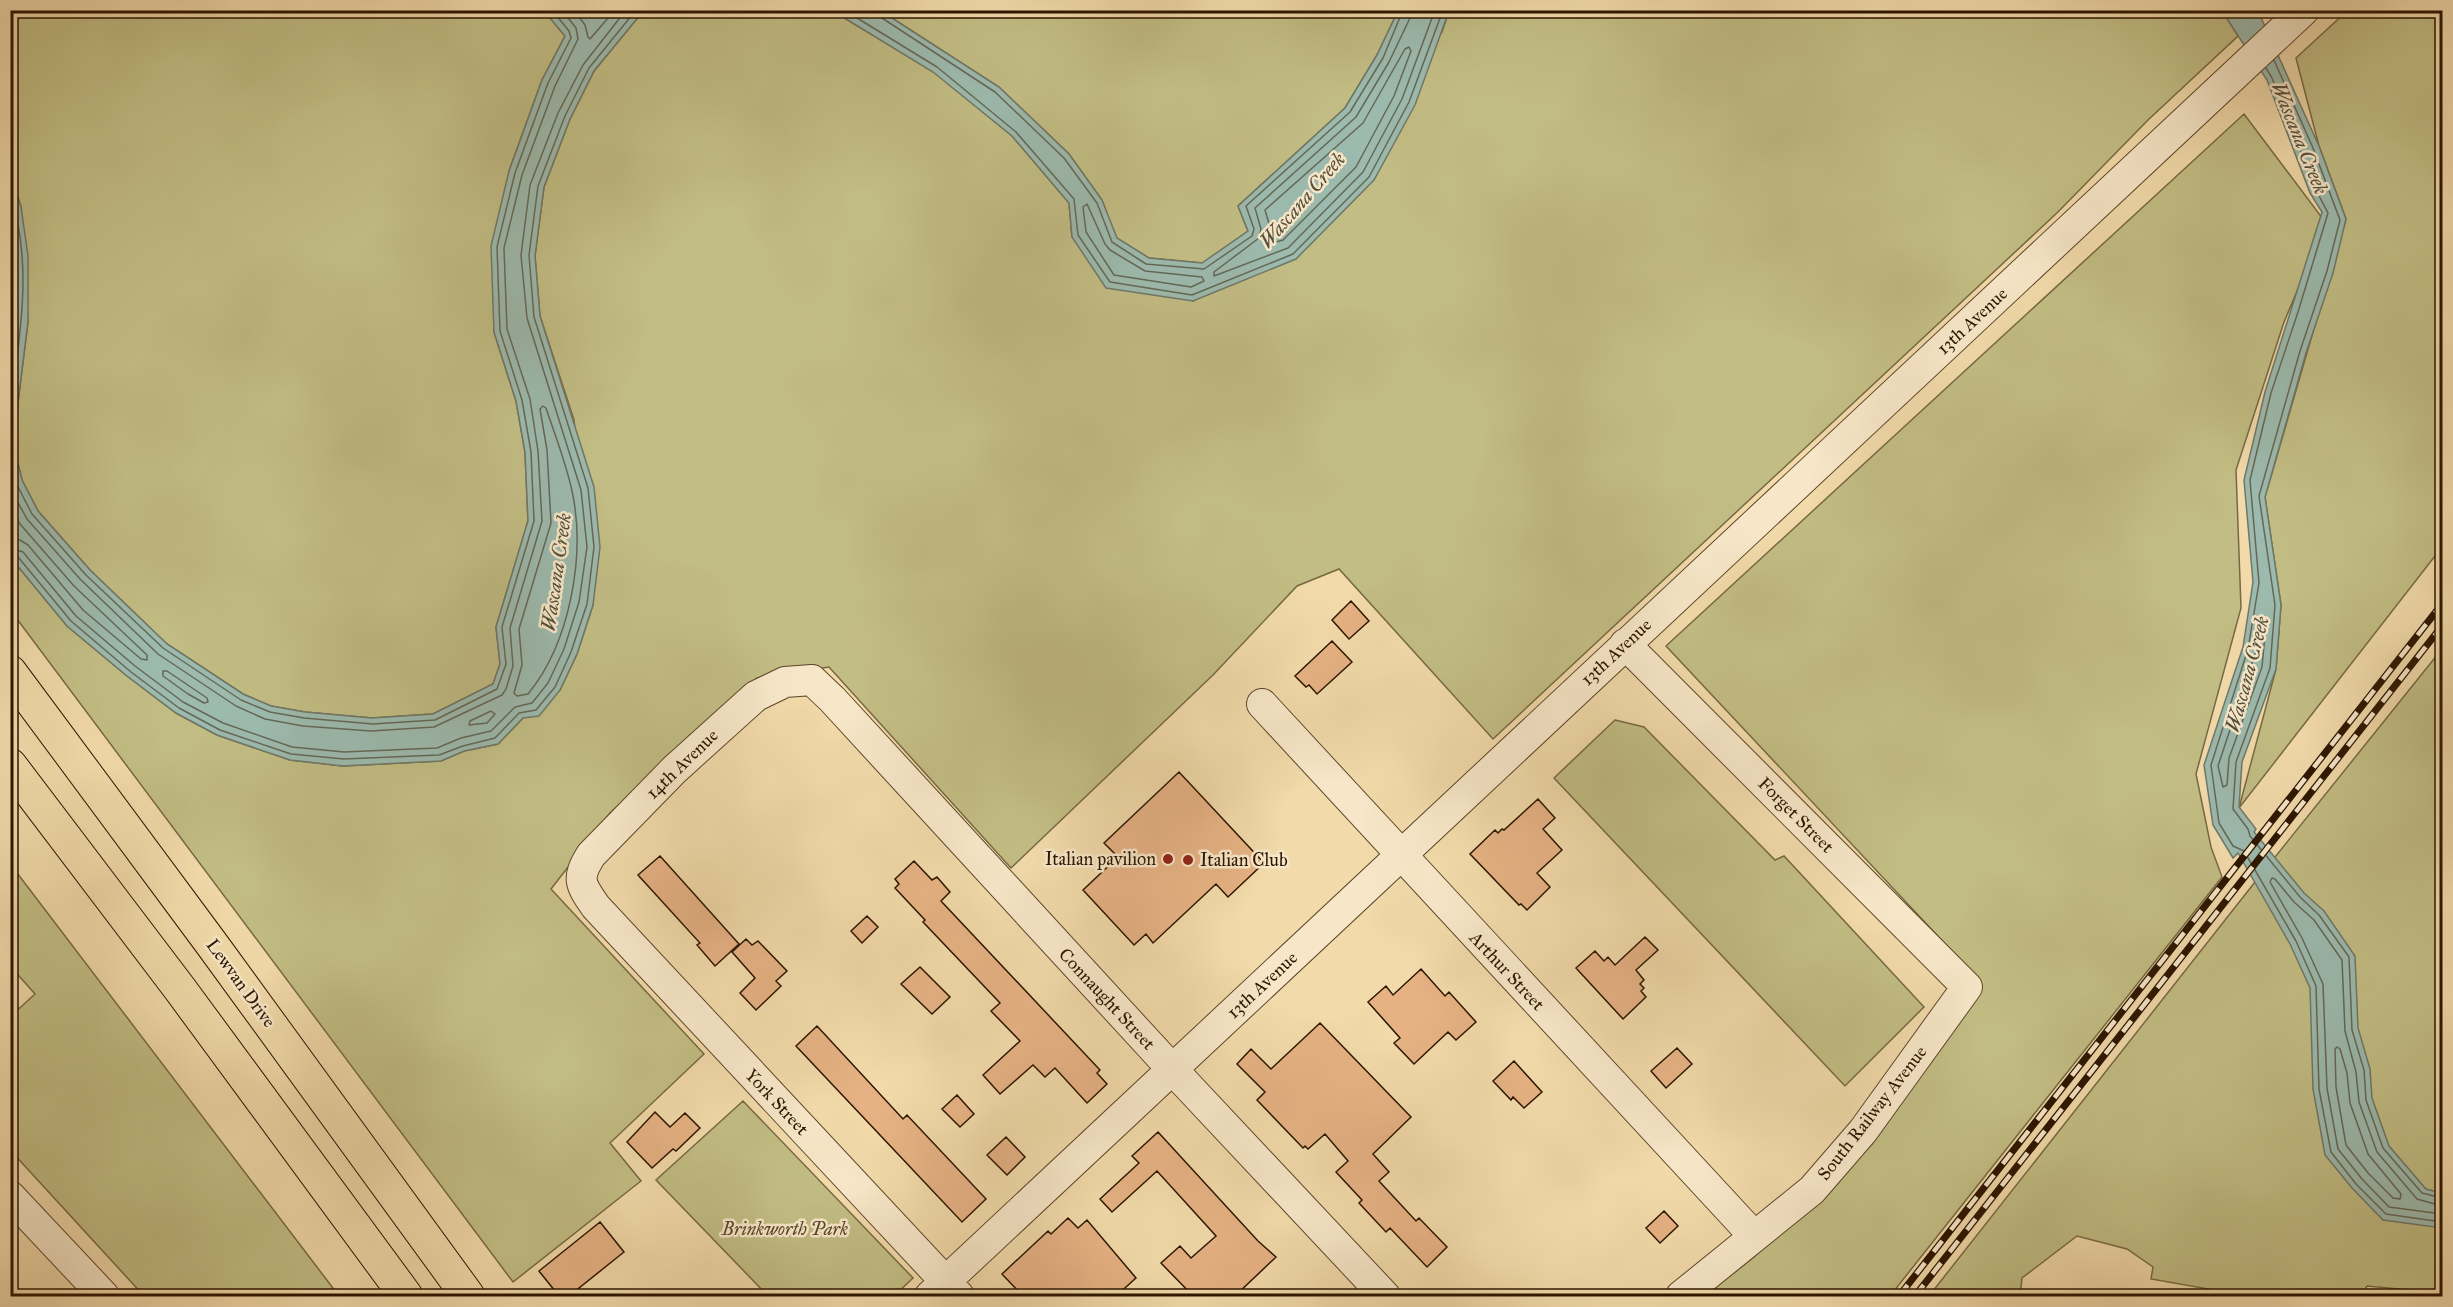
<svg xmlns="http://www.w3.org/2000/svg" width="2453" height="1307" viewBox="0 0 2453 1307" font-family="'IM FELL Great Primer',serif">
<style>
.green{fill:#c2bd84;stroke:#776942;stroke-width:1.5}
.water{fill:#9cbaae;stroke:#6f7868;stroke-width:1.5}
.lines{fill:none;stroke-linecap:round;stroke-linejoin:round}
.shore{stroke:#646857;stroke-width:1.5}
.building{fill:#e6b284;stroke:#2c1500;stroke-width:1.5}
.minor-casing{stroke:#5e462a;stroke-width:32}
.major-casing{stroke:#2c1500;stroke-width:35}
.minor{stroke:#f7e7c8;stroke-width:30}
.major{stroke:#f2daaa;stroke-width:33}
.rail-casing{stroke:#2c1500;stroke-width:7}
.rail{stroke:#f7e7c8;stroke-width:4.5;stroke-dasharray:14;stroke-linecap:butt}
.poi-dot{fill:#8f2418;stroke:#f7e7c8;stroke-width:2}
.labels{text-anchor:middle;stroke-width:5;stroke-linejoin:round;paint-order:stroke}
.street-label{font-size:18px;fill:#2c1500;stroke:#f7e7c8}
.poi-label{font-size:18px;fill:#2c1500;stroke:#f7e7c8;text-anchor:end}
.park-label{font-size:18px;font-style:italic;fill:#594728;stroke:#f7e7c8}
.water-label{font-size:20px;font-style:italic;fill:#534f3d;stroke:#f7e7c8}
</style>
<rect width="100%" height="100%" fill="#f2daaa"/>
<filter id="stains"><feTurbulence type="fractalNoise" baseFrequency=".00333" numOctaves="4"/><feColorMatrix values="0 0 0 0 .2 0 0 0 0 .09 0 0 0 0 .02 0 0 0 .5 -.17"/></filter>
<radialGradient id="worn" r=".72"><stop offset=".6" stop-color="#630" stop-opacity="0"/><stop offset="1" stop-color="#630" stop-opacity=".3"/></radialGradient>
<!-- green -->
<path class="green" d="M 544,10 L 565,36 L 542,80 L 509,171 L 494,332 L 516,401 L 525,452 L 528,521 L 496,627 L 500,664 L 493,684 L 433,714 L 372,718 L 305,712 L 271,706 L 243,694 L 167,644 L 90,570 L 38,511 L 22,480 L 13,443 L 28,322 L 21,207 L 11,175 L 10,11 Z
M 828,10 L 838,14 L 934,72 L 1012,136 L 1069,203 L 1072,237 L 1193,301 L 1442,32 L 1449,11 L 2222,10 L 2238,36 L 2148,120 L 2058,212 L 1493,739 L 1339,569 L 1297,586 L 1213,675 L 1011,868 L 829,667 L 757,678 L 610,813 L 551,889 L 704,1054 L 610,1143 L 641,1181 L 513,1282 L 11,611 L 11,558 L 67,626 L 127,676 L 176,713 L 217,735 L 290,760 L 343,766 L 441,761 L 464,751 L 498,744 L 523,718 L 560,690 L 577,654 L 593,605 L 574,420 L 540,316 L 535,256 L 544,187 L 570,119 L 594,71 L 640,15 L 651,11 Z
M 881,11 L 1398,11 L 1377,55 L 1345,108 L 1238,206 L 1248,231 L 1203,263 L 1149,258 L 1116,238 L 1102,200 L 1069,154 L 999,87 Z
M 2347,11 L 2442,11 L 2442,547 L 2239,808 L 2276,669 L 2281,605 L 2265,497 L 2346,219 L 2319,146 L 2296,58 Z
M 2244,114 L 2326,223 L 2284,322 L 2236,470 L 2241,608 L 2196,774 L 2211,847 L 2222,877 L 1890,1296 L 1704,1296 L 1754,1257 L 1872,1144 L 1972,1004 L 1979,980 L 1666,646 Z
M 2442,649 L 2442,1293 L 2367,1286 L 2361,1296 L 2248,1296 L 2151,1279 L 2153,1267 L 2127,1249 L 2077,1236 L 2022,1278 L 2020,1296 L 1929,1296 L 2255,882 Z
M 1615,720 L 1644,727 L 1775,860 L 1784,856 L 1924,1007 L 1845,1086 L 1554,778 Z
M 11,865 L 339,1296 L 144,1296 L 11,1151 L 11,1016 L 35,994 L 11,967 Z
M 743,1101 L 913,1278 L 894,1296 L 768,1296 L 656,1180 Z"/>
<!-- water -->
<path class="water" d="M 544,11 L 651,11 L 640,15 L 594,71 L 570,119 L 544,187 L 535,256 L 540,316 L 594,487 L 600,547 L 593,605 L 577,654 L 560,690 L 539,716 L 523,718 L 498,744 L 464,751 L 441,761 L 343,766 L 290,760 L 217,735 L 176,713 L 127,676 L 67,626 L 11,558 L 11,175 L 21,207 L 28,256 L 28,321 L 13,443 L 22,480 L 38,511 L 90,570 L 167,644 L 243,694 L 271,706 L 305,712 L 372,718 L 433,714 L 493,684 L 500,664 L 496,627 L 528,521 L 525,452 L 516,401 L 494,332 L 491,246 L 509,171 L 542,80 L 565,36 Z
M 828,11 L 881,11 L 999,87 L 1069,154 L 1102,200 L 1117,238 L 1149,258 L 1202,263 L 1248,231 L 1238,206 L 1345,108 L 1377,55 L 1398,11 L 1449,11 L 1415,105 L 1374,180 L 1296,259 L 1193,301 L 1106,288 L 1072,237 L 1069,203 L 1012,136 L 933,72 L 838,14 Z
M 2222,11 L 2258,11 L 2319,146 L 2346,219 L 2333,273 L 2306,353 L 2265,497 L 2281,605 L 2276,669 L 2242,762 L 2239,807 L 2256,829 L 2254,832 L 2304,893 L 2324,911 L 2355,956 L 2358,1028 L 2370,1069 L 2372,1098 L 2389,1146 L 2426,1189 L 2442,1193 L 2442,1228 L 2383,1220 L 2352,1188 L 2325,1155 L 2313,1089 L 2310,988 L 2290,944 L 2238,853 L 2233,858 L 2213,825 L 2204,765 L 2243,647 L 2253,582 L 2244,480 L 2265,392 L 2322,212 L 2310,193 L 2267,80 Z"/>
<g class="lines">
<!-- shore -->
<path class="shore" d="M 574,10 L 585,25 L 588,37 L 590,39 L 615,10
M 844,10 L 937,67 L 1016,132 L 1074,199 L 1078,235 L 1110,282 L 1192,295 L 1293,254 L 1369,177 L 1409,102 L 1443,10
M 879,10 L 882,18 L 995,92 L 1064,158 L 1097,203 L 1112,242 L 1146,264 L 1204,269 L 1252,236 L 1254,229 L 1246,206 L 1350,112 L 1383,58 L 1403,10
M 1411,10 L 1410,18 L 1389,62 L 1356,117 L 1255,208 L 1261,229 L 1259,238 L 1214,272 L 1214,276 L 1288,248 L 1363,172 L 1402,99 L 1435,10
M 1409,47 L 1411,51 L 1394,96 L 1356,167 L 1283,240 L 1269,244 L 1270,227 L 1265,210 L 1363,123 L 1405,49 Z
M 2274,60 L 2313,148 L 2340,220 L 2327,271 L 2300,351 L 2259,496 L 2275,605 L 2270,668 L 2236,762 L 2233,809 L 2248,829 L 2250,836 L 2300,897 L 2319,915 L 2349,957 L 2352,1030 L 2364,1070 L 2366,1100 L 2383,1148 L 2422,1193 L 2442,1198
M 2266,68 L 2272,78 L 2316,190 L 2328,213 L 2298,312 L 2271,393 L 2250,480 L 2259,583 L 2248,649 L 2211,765 L 2219,823 L 2233,846 L 2244,851 L 2296,941 L 2316,986 L 2319,1089 L 2331,1152 L 2356,1184 L 2386,1214 L 2442,1222
M 10,194 C 34,264 19,341 10,411
M 1087,204 L 1105,244 L 1110,250 L 1145,271 L 1202,277 L 1204,281 L 1191,287 L 1114,275 L 1086,232 L 1083,207 Z
M 10,228 C 16,269 16,310 10,350
M 543,406 L 546,408 C 555,435 566,463 572,491 C 586,555 570,643 528,694 L 517,696 L 514,693 L 522,665 L 519,629 L 551,523 L 547,450 L 540,409 Z
M 10,460 L 16,483 L 32,514 L 86,575 L 163,648 L 241,700 L 270,712 L 304,718 L 373,724 L 435,720 L 497,689 L 506,664 L 502,627 L 534,521 L 531,452 L 522,400 L 500,331 L 497,247 L 515,173 L 548,83 L 571,38 L 569,31 L 552,10
M 10,488 L 27,519 L 80,579 L 158,654 L 236,706 L 265,719 L 303,726 L 371,731 L 434,727 L 502,695 L 506,689 L 513,666 L 510,628 L 542,521 L 538,451 L 530,399 L 507,329 L 504,248 L 522,175 L 555,86 L 578,39 L 576,28 L 562,10
M 10,507 L 20,524 L 74,586 L 147,655 L 147,660 L 141,659 L 83,610 L 28,545 L 20,540 L 10,539
M 10,548 L 23,552 L 76,616 L 135,666 L 183,702 L 223,723 L 292,747 L 344,752 L 437,748 L 461,738 L 491,731 L 515,707 L 532,703 L 548,683 L 564,649 L 579,602 L 587,547 L 581,490 L 527,318 L 521,255 L 530,185 L 558,113 L 583,65 L 626,10
M 10,555 L 18,557 L 71,621 L 131,672 L 179,708 L 220,730 L 291,754 L 344,759 L 439,755 L 463,746 L 495,738 L 519,713 L 536,710 L 555,687 L 571,652 L 587,604 L 594,547 L 588,488 L 534,317 L 529,255 L 538,186 L 565,116 L 589,68 L 636,10
M 2262,622 L 2266,624 L 2262,667 L 2229,758 L 2227,785 L 2223,787 L 2218,766 L 2256,651 Z
M 163,671 L 167,671 L 207,698 L 208,702 L 204,703 L 188,694 L 163,676 Z
M 491,711 L 495,714 L 487,723 L 469,725 L 470,721 Z
M 2337,1047 L 2340,1049 L 2347,1073 L 2350,1103 L 2368,1154 L 2401,1194 L 2400,1199 L 2393,1198 L 2368,1173 L 2346,1145 L 2336,1087 L 2335,1049 Z
M 2442,1206 L 2417,1199 L 2377,1152 L 2359,1102 L 2356,1072 L 2345,1031 L 2342,960 L 2314,920 L 2294,902 L 2275,879 L 2272,878 L 2270,882 L 2302,938 L 2323,984 L 2327,1088 L 2338,1149 L 2362,1179 L 2389,1207 L 2442,1214"/>
</g>
<!-- building -->
<path class="building" d="M 1351,601 L 1369,621 L 1349,639 L 1332,620 Z
M 1332,641 L 1352,662 L 1317,694 L 1309,685 L 1306,687 L 1295,676 Z
M 1179,772 L 1264,863 L 1228,897 L 1216,884 L 1153,943 L 1146,934 L 1134,945 L 1083,890 L 1118,857 L 1104,843 Z
M 1538,799 L 1555,818 L 1543,829 L 1562,850 L 1537,873 L 1550,887 L 1527,910 L 1521,904 L 1519,905 L 1470,854 L 1495,830 L 1498,833 L 1502,829 L 1504,830 Z
M 660,856 L 739,944 L 715,966 L 697,945 L 700,943 L 638,875 Z
M 914,861 L 932,880 L 937,877 L 950,892 L 941,901 L 1100,1070 L 1097,1073 L 1107,1084 L 1087,1103 L 1055,1068 L 1045,1077 L 1033,1065 L 1000,1094 L 983,1075 L 1020,1041 L 991,1011 L 1000,1003 L 923,922 L 925,920 L 895,888 L 899,884 L 895,879 Z
M 867,916 L 878,927 L 862,943 L 851,931 Z
M 1645,937 L 1658,950 L 1636,970 L 1644,980 L 1640,984 L 1644,988 L 1641,991 L 1646,997 L 1623,1019 L 1576,968 L 1595,951 L 1604,961 L 1608,957 L 1615,965 Z
M 746,939 L 752,945 L 758,941 L 787,971 L 776,981 L 781,986 L 756,1010 L 740,993 L 755,978 L 732,952 Z
M 920,967 L 950,997 L 932,1014 L 901,984 Z
M 1421,969 L 1445,996 L 1449,992 L 1476,1022 L 1456,1040 L 1448,1032 L 1414,1064 L 1394,1043 L 1400,1038 L 1368,1002 L 1386,986 L 1393,995 Z
M 1320,1023 L 1411,1117 L 1373,1154 L 1389,1172 L 1379,1181 L 1416,1221 L 1419,1218 L 1447,1247 L 1427,1267 L 1390,1228 L 1386,1232 L 1359,1203 L 1362,1200 L 1336,1172 L 1348,1161 L 1325,1134 L 1308,1149 L 1305,1146 L 1303,1148 L 1257,1100 L 1265,1092 L 1237,1064 L 1251,1049 L 1271,1069 Z
M 817,1026 L 903,1119 L 907,1115 L 986,1199 L 962,1222 L 796,1046 Z
M 1677,1048 L 1692,1064 L 1666,1088 L 1651,1071 Z
M 1514,1061 L 1542,1092 L 1524,1108 L 1513,1097 L 1511,1100 L 1493,1081 Z
M 957,1095 L 974,1114 L 960,1127 L 942,1109 Z
M 655,1112 L 670,1127 L 685,1113 L 700,1128 L 676,1151 L 673,1149 L 652,1168 L 627,1142 Z
M 1158,1132 L 1258,1241 L 1276,1257 L 1235,1296 L 1193,1296 L 1161,1263 L 1180,1246 L 1191,1258 L 1216,1236 L 1157,1171 L 1112,1212 L 1100,1199 L 1139,1163 L 1132,1156 Z
M 1006,1137 L 1025,1157 L 1007,1175 L 987,1155 Z
M 1664,1211 L 1678,1226 L 1660,1243 L 1646,1228 Z
M 1068,1218 L 1078,1228 L 1087,1220 L 1136,1278 L 1116,1296 L 1031,1296 L 1025,1291 L 1021,1294 L 1002,1274 L 1048,1231 L 1051,1234 Z
M 600,1222 L 624,1252 L 569,1296 L 559,1296 L 539,1271 Z"/>
<g class="lines">
<defs>
<path id="minor" d="M 1625,644 L 1967,987 L 1863,1131 L 1812,1190 L 1681,1296
M 1262,704 L 1754,1236
M 10,1196 L 104,1296
M 930,1296 L 2304,10
M 959,1296 L 596,907 C 580,884 576,879 591,855 L 674,770 L 756,696 L 785,682 L 812,680 L 832,699 L 1172,1069 L 1385,1296"/>
<path id="major" d="M 10,672 L 211,943 L 468,1296
M 10,765 L 180,989 L 406,1296"/>
</defs>
<!-- minor casing -->
<use href="#minor" class="minor-casing"/>
<!-- major casing -->
<use href="#major" class="major-casing"/>
<!-- minor -->
<use href="#minor" class="minor"/>
<!-- major -->
<use href="#major" class="major"/>
<defs>
<path id="rail" d="M 1899,1296 L 2442,604
M 1915,1296 L 2442,626"/>
</defs>
<!-- rail casing -->
<use href="#rail" class="rail-casing"/>
<!-- rail -->
<use href="#rail" class="rail"/>
</g>
<!-- markers -->
<g class="poi-dot">
<circle cx="1168" cy="859" r="6"/>
<circle cx="1188" cy="860" r="6"/>
</g>
<g class="labels">
<!-- street labels -->
<g class="street-label">
<text transform="translate(1972 321) rotate(-43)" y="6">13th Avenue</text>
<text transform="translate(1616 652) rotate(-43)" y="6">13th Avenue</text>
<text transform="translate(682 764) rotate(-44)" y="6">14th Avenue</text>
<text transform="translate(1796 815) rotate(45)" y="6">Forget Street</text>
<text transform="translate(1507 971) rotate(47)" y="6">Arthur Street</text>
<text transform="translate(241 983) rotate(54)" y="6">Lewvan Drive</text>
<text transform="translate(1262 985) rotate(-43)" y="6">13th Avenue</text>
<text transform="translate(1107 999) rotate(47)" y="6">Connaught Street</text>
<text transform="translate(777 1102) rotate(47)" y="6">York Street</text>
<text transform="translate(1872 1113) rotate(-52)" y="6">South Railway Avenue</text>
</g>
<!-- poi labels -->
<g class="poi-label">
<text x="1156" y="865">Italian pavilion</text>
<text x="1200" y="866" text-anchor="start">Italian Club</text>
</g>
<!-- park labels -->
<g class="park-label">
<text x="785" y="1235">Brinkworth Park</text>
</g>
<!-- water labels -->
<g class="water-label">
<text transform="translate(2300 138) rotate(68)" y="7">Wascana Creek</text>
<text transform="translate(1302 200) rotate(-49)" y="7">Wascana Creek</text>
<text transform="translate(556 572) rotate(-82)" y="7">Wascana Creek</text>
<text transform="translate(2247 674) rotate(-75)" y="7">Wascana Creek</text>
</g>
</g>
<!-- margin -->
<rect width="2453" height="1307" fill="none" stroke="#f2daaa" stroke-width="36"/>
<rect x="12" y="12" width="2429" height="1283" fill="none" stroke="#2c1500" stroke-width="3"/>
<rect x="18" y="18" width="2417" height="1271" fill="none" stroke="#2c1500" stroke-width="1.5"/>
<rect width="100%" height="100%" filter="url(#stains)"/>
<rect width="100%" height="100%" fill="url(#worn)"/>
</svg>
